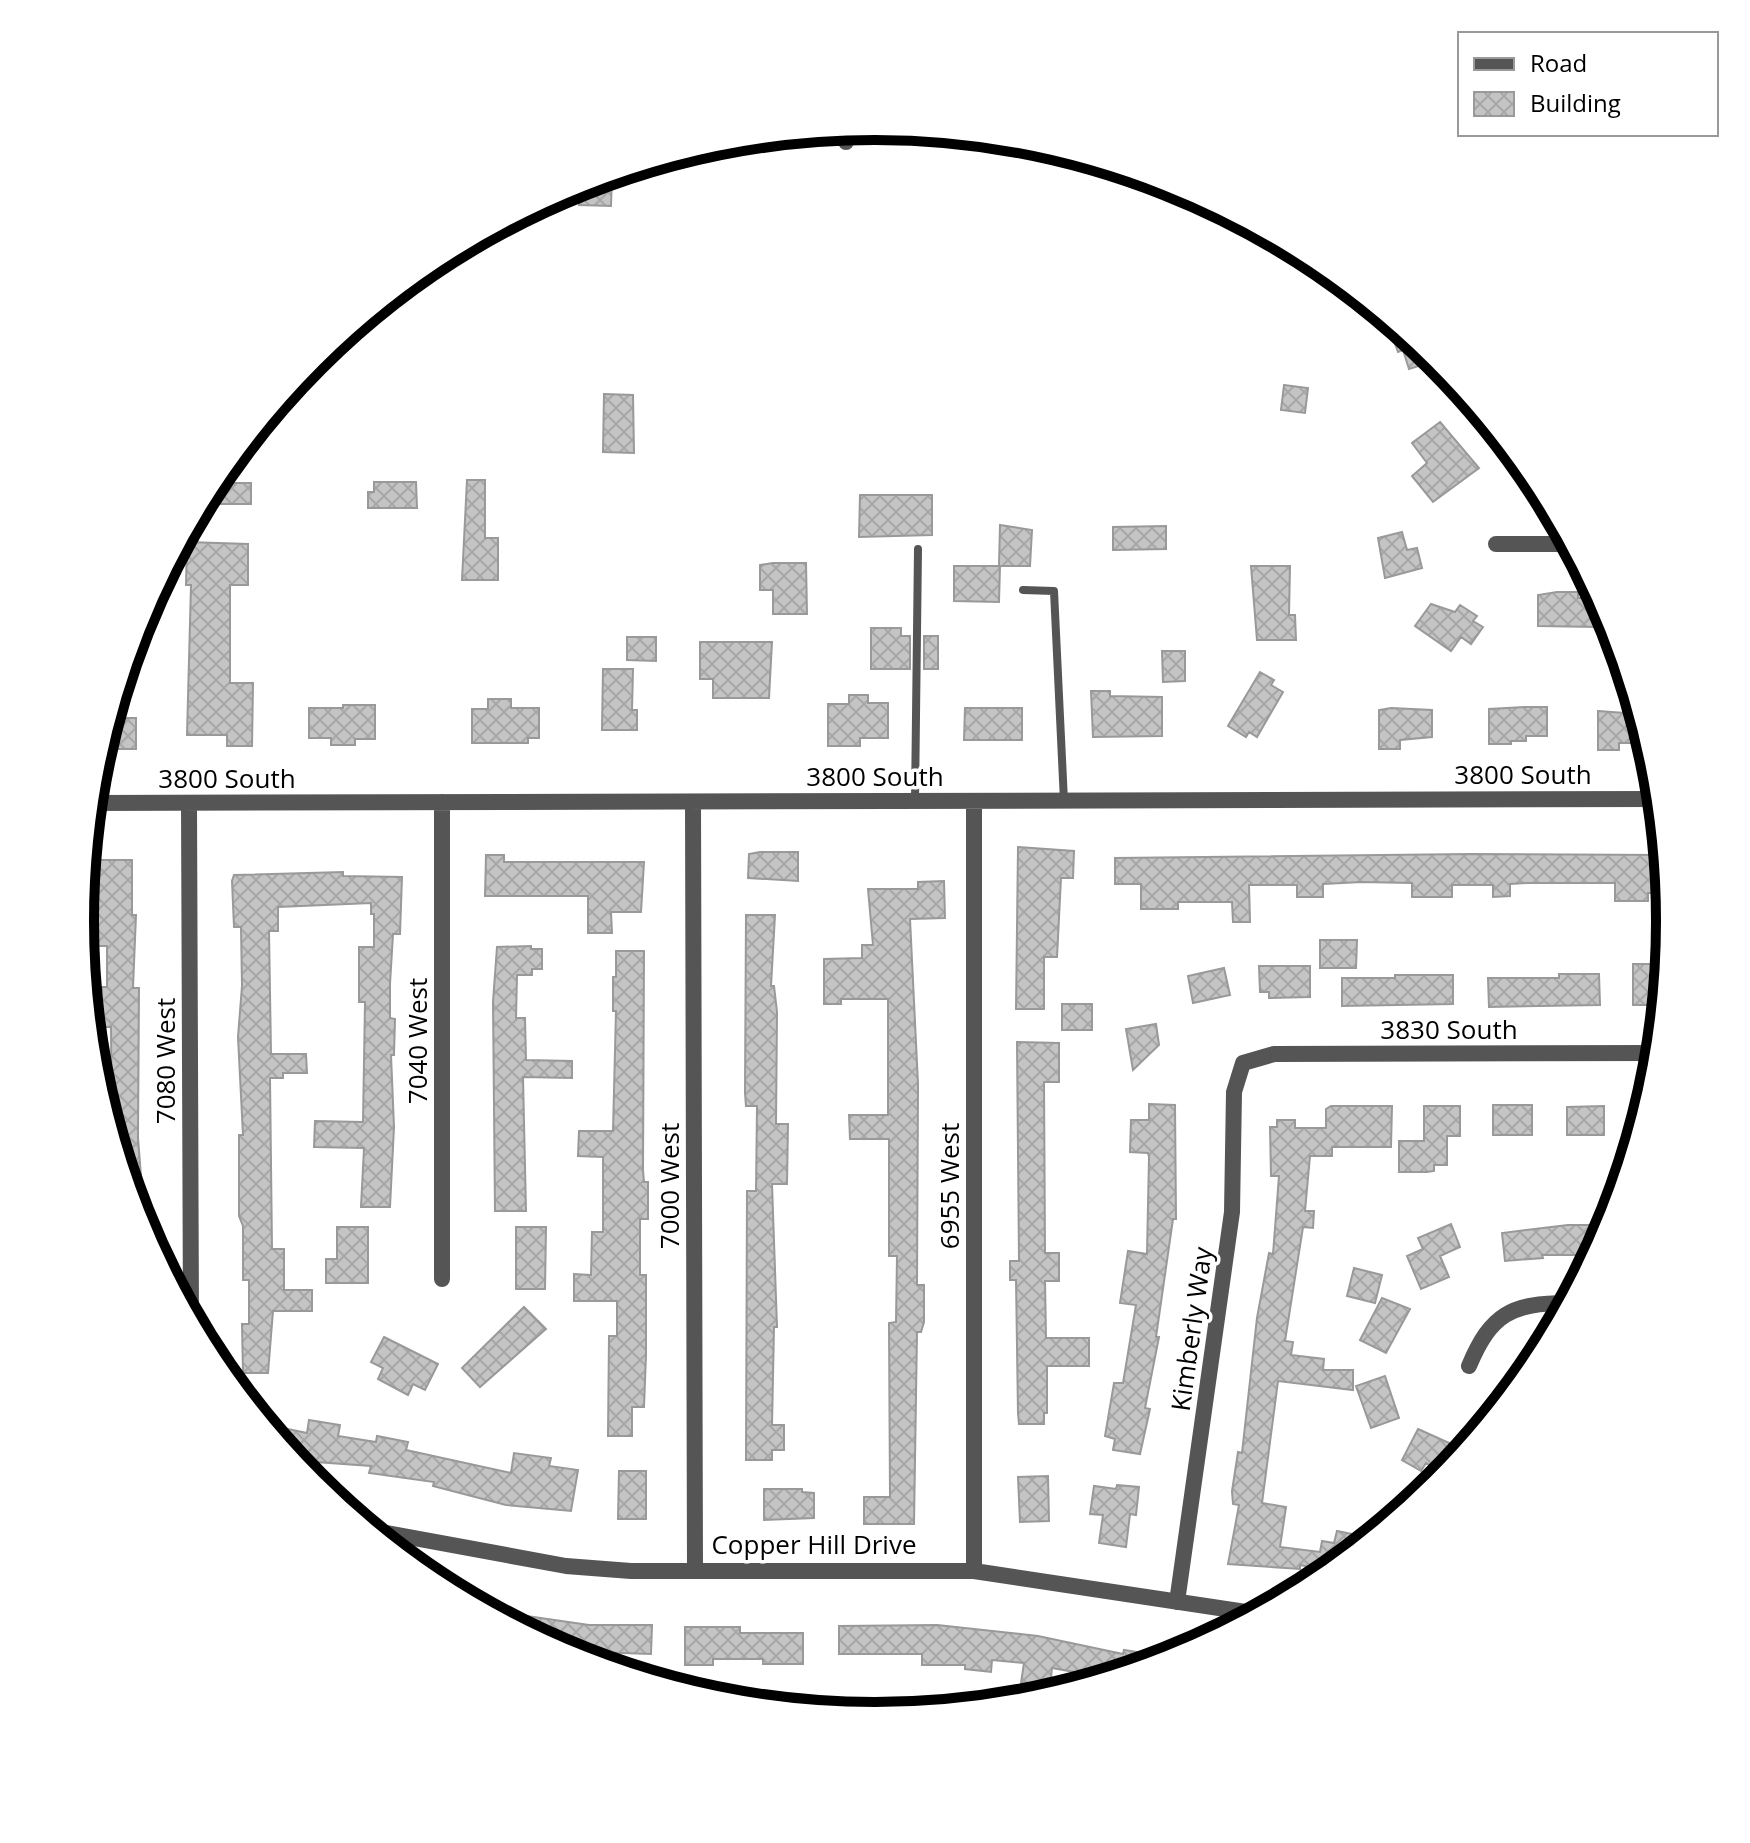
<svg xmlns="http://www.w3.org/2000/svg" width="1750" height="1843" viewBox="0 0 1750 1843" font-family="'Open Sans',sans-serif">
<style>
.building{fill:url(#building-cross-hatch);stroke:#999;stroke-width:2}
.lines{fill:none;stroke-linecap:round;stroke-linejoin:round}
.service{stroke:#555;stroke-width:8}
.minor{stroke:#555;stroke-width:16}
.labels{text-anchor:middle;stroke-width:7;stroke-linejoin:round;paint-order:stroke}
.street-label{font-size:26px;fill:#000;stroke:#fff}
.rim{fill:none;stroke:#000;stroke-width:10}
</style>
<defs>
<pattern id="building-cross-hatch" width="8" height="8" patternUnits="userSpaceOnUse" patternTransform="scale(2)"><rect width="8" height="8" fill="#c4c4c4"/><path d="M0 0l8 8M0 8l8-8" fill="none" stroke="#a7a7a7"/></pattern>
</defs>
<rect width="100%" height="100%" fill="#fff"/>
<!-- building -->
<path class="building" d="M 612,175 L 611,206 L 579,205 L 580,184 Z
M 1385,316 L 1427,351 L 1431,362 L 1409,369 L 1403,350 L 1398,352 Z
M 1284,385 L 1308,388 L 1305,413 L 1281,410 Z
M 604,394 L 633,395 L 634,453 L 603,452 Z
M 1440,422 L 1479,468 L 1433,502 L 1412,476 L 1427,463 L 1412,443 Z
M 467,480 L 485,480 L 485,538 L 498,538 L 498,580 L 462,580 Z
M 374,482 L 416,482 L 417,508 L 368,508 L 368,492 L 374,492 Z
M 212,483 L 251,483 L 251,504 L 201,504 Z
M 860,495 L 932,495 L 932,535 L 859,537 Z
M 1000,525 L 1032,530 L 1030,566 L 1000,566 L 999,602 L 954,601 L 954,566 L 999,566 Z
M 1166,526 L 1166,549 L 1113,550 L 1113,527 Z
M 1402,532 L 1407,550 L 1417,548 L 1422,568 L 1385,578 L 1378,538 Z
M 187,542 L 248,544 L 248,585 L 230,585 L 230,683 L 253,683 L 252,746 L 227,746 L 227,735 L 187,735 L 191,585 L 186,585 Z
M 773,563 L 806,563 L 807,614 L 773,614 L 773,590 L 760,590 L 760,565 Z
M 1251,566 L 1290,566 L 1289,615 L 1295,615 L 1296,640 L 1257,640 Z
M 1557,592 L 1578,592 L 1578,598 L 1596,598 L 1597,627 L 1538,626 L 1538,595 Z
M 1431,604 L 1455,612 L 1460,605 L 1477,616 L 1473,621 L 1483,627 L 1471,644 L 1461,637 L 1451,651 L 1415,626 Z
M 871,628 L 901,628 L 901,636 L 910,636 L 910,669 L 871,669 Z
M 924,636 L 938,636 L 938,669 L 924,669 Z
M 627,637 L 656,637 L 656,661 L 627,660 Z
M 700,642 L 772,642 L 769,698 L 713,698 L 713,679 L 700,679 Z
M 1162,651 L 1185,651 L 1185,681 L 1163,682 Z
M 603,669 L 633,669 L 632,710 L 637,710 L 637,730 L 602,730 Z
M 1260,672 L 1274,680 L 1271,685 L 1283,692 L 1257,737 L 1249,732 L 1246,737 L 1228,726 Z
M 1091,691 L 1110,691 L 1110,696 L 1162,697 L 1162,736 L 1093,737 Z
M 849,695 L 868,695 L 868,703 L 888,703 L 888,738 L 860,738 L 860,746 L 828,746 L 828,704 L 849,704 Z
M 488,699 L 511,699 L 511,708 L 539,708 L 539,738 L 528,738 L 528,743 L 472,743 L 472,709 L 488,709 Z
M 343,705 L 375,705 L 375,739 L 355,739 L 355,745 L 331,745 L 331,738 L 309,738 L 309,708 L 343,708 Z
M 1525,707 L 1547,707 L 1547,736 L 1526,736 L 1526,741 L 1511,741 L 1511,744 L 1489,744 L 1489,709 Z
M 965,708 L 1022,708 L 1022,740 L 964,740 Z
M 1391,708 L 1432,710 L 1432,737 L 1400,740 L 1400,749 L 1379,749 L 1379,710 Z
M 1598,711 L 1639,714 L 1648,743 L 1619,743 L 1619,750 L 1598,750 Z
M 110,718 L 136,718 L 136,749 L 101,749 Z
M 1018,847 L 1074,851 L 1073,878 L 1061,878 L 1057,957 L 1044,957 L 1044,1009 L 1016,1009 Z
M 760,852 L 798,852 L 798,881 L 748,878 L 749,854 Z
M 1471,854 L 1663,855 L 1667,893 L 1648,893 L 1648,901 L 1615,901 L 1615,883 L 1528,883 L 1510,884 L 1510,896 L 1493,897 L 1493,885 L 1452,885 L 1452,897 L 1412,897 L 1412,883 L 1362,882 L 1323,884 L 1323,897 L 1297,897 L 1297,885 L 1249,885 L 1250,922 L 1233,922 L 1232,902 L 1178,902 L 1178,909 L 1141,909 L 1141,884 L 1115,884 L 1115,858 Z
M 486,855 L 504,855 L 504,862 L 644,862 L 641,912 L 611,912 L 612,933 L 588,933 L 588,896 L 485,896 Z
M 86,860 L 132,860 L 132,915 L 136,915 L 133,988 L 139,988 L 138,1138 L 141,1176 L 139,1204 L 134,1205 L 112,1132 L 111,1027 L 101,1027 L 102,987 L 107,987 L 107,946 L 96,946 L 96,888 L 83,888 Z
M 343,872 L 343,876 L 402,877 L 400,934 L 393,934 L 390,984 L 390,1018 L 395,1019 L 394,1055 L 391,1055 L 394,1127 L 390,1207 L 361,1207 L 364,1148 L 314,1147 L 315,1121 L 363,1122 L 365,1002 L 359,1002 L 359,947 L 374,947 L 374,914 L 371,914 L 371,903 L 278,907 L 278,931 L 269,931 L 271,1054 L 306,1054 L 307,1073 L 283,1073 L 283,1078 L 270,1078 L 272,1249 L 284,1249 L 284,1290 L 312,1290 L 312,1311 L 273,1311 L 268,1373 L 243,1373 L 242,1324 L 249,1324 L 249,1280 L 243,1280 L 243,1226 L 239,1216 L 239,1135 L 243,1135 L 238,1037 L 242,986 L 241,927 L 234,927 L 232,881 L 234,875 Z
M 944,881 L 945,918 L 910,919 L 918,1084 L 917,1285 L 924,1285 L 924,1322 L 921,1332 L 917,1332 L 914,1524 L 864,1524 L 864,1497 L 890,1497 L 889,1323 L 896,1322 L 897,1256 L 889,1256 L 889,1139 L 850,1139 L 849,1115 L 888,1115 L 888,999 L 841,999 L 841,1004 L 824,1004 L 824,959 L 862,958 L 862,945 L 873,945 L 868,889 L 918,889 L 918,882 Z
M 746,915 L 775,915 L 771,986 L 774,986 L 777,1012 L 776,1124 L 788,1124 L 787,1184 L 772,1184 L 777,1327 L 774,1327 L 772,1425 L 784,1425 L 784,1450 L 772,1450 L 772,1460 L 746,1460 L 747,1191 L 756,1191 L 757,1106 L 746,1106 L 745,1093 Z
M 1320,940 L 1357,940 L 1356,968 L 1320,968 Z
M 531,946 L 531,949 L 542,949 L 542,969 L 532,969 L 532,975 L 517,975 L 516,1018 L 525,1018 L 526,1060 L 572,1061 L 572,1078 L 523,1077 L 526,1211 L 495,1211 L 493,1002 L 497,947 Z
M 616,951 L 644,951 L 643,1170 L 644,1182 L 648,1182 L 648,1219 L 640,1219 L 640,1275 L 646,1275 L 646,1355 L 644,1407 L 632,1407 L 632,1436 L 608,1436 L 609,1336 L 617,1336 L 617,1301 L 574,1301 L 574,1274 L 591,1275 L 592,1232 L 603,1232 L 603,1157 L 578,1156 L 579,1131 L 613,1131 L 616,1011 L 613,1011 L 613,977 L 616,977 Z
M 1633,964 L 1666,964 L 1662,1005 L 1633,1005 Z
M 1259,966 L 1310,966 L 1310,997 L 1269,998 L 1269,992 L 1260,992 Z
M 1224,968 L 1230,995 L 1193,1003 L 1188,976 Z
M 1559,974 L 1599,974 L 1600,1005 L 1489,1007 L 1488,978 L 1559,978 Z
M 1395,975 L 1453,975 L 1453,1004 L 1342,1006 L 1342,978 L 1395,978 Z
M 1062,1004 L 1092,1004 L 1092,1030 L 1062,1030 Z
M 1156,1024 L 1159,1045 L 1133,1070 L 1126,1029 Z
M 1017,1042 L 1059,1043 L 1059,1082 L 1044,1082 L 1045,1253 L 1059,1253 L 1059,1281 L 1045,1281 L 1046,1338 L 1089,1338 L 1089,1366 L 1047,1366 L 1047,1413 L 1044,1413 L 1044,1424 L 1019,1424 L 1018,1413 L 1016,1280 L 1010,1280 L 1010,1261 L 1019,1261 Z
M 1149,1104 L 1175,1105 L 1176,1219 L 1173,1219 L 1156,1337 L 1159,1337 L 1145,1408 L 1150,1409 L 1140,1454 L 1113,1450 L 1115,1439 L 1105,1436 L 1114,1383 L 1123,1383 L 1136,1305 L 1120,1303 L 1128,1251 L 1147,1254 L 1149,1157 L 1148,1153 L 1130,1152 L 1131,1120 L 1149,1120 Z
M 1493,1105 L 1532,1105 L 1532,1135 L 1493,1135 Z
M 1331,1106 L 1392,1106 L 1391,1147 L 1332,1147 L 1332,1156 L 1310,1156 L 1305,1211 L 1314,1211 L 1313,1228 L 1303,1227 L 1285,1341 L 1293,1342 L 1291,1355 L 1324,1359 L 1323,1370 L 1353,1370 L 1353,1390 L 1278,1381 L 1262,1503 L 1286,1507 L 1280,1547 L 1320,1552 L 1322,1541 L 1334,1543 L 1337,1531 L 1372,1538 L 1331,1571 L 1300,1565 L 1300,1569 L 1228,1564 L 1239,1505 L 1233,1504 L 1232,1491 L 1238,1452 L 1242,1453 L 1257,1318 L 1269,1253 L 1273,1254 L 1279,1176 L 1271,1176 L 1270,1127 L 1277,1127 L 1277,1120 L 1295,1120 L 1295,1128 L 1326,1128 L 1326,1109 Z
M 1424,1106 L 1460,1106 L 1460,1136 L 1447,1136 L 1447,1165 L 1434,1165 L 1434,1171 L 1427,1172 L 1399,1172 L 1399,1141 L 1424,1141 Z
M 1604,1106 L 1604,1135 L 1567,1135 L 1567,1107 Z
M 1451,1224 L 1460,1247 L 1440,1256 L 1449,1277 L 1421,1289 L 1407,1256 L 1423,1249 L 1418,1238 Z
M 1568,1225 L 1610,1225 L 1594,1255 L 1542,1255 L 1543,1258 L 1505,1261 L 1502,1233 Z
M 337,1227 L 368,1227 L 368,1283 L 326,1283 L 326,1259 L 337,1259 Z
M 516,1227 L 546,1227 L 545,1289 L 516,1289 Z
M 1354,1268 L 1382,1275 L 1375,1303 L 1347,1296 Z
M 1382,1298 L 1410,1309 L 1386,1353 L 1360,1340 Z
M 524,1307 L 546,1329 L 480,1387 L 462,1368 Z
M 384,1337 L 438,1364 L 425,1390 L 413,1384 L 408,1395 L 378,1379 L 383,1368 L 371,1362 Z
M 1385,1376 L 1399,1418 L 1371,1428 L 1356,1386 Z
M 309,1420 L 340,1425 L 338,1436 L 376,1442 L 377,1436 L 408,1442 L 406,1450 L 511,1473 L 514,1453 L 551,1458 L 549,1466 L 578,1470 L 571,1511 L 506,1505 L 433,1486 L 434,1482 L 369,1473 L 371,1466 L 302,1461 L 303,1455 L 286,1452 L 264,1424 L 307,1433 Z
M 1418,1429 L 1458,1447 L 1444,1473 L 1426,1463 L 1421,1471 L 1402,1460 Z
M 619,1471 L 646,1471 L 646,1519 L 618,1519 Z
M 1048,1476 L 1049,1521 L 1020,1522 L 1018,1477 Z
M 1117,1485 L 1139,1487 L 1136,1515 L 1130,1514 L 1126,1547 L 1099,1543 L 1103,1515 L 1090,1514 L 1094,1486 L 1116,1489 Z
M 764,1489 L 802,1489 L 802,1492 L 814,1493 L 814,1518 L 764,1520 Z
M 492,1611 L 589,1625 L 652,1625 L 651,1654 L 561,1651 Z
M 937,1625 L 1038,1636 L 1123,1654 L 1124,1650 L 1173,1658 L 1107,1678 L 1052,1668 L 1050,1688 L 1021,1683 L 1024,1663 L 992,1660 L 991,1672 L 965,1669 L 965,1665 L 922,1665 L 922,1654 L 839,1654 L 839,1626 Z
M 685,1627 L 740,1627 L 740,1633 L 803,1633 L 803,1664 L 763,1664 L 763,1659 L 713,1659 L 713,1665 L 685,1665 Z"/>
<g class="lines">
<!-- service -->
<path class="service" d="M 1023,590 L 1054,591 L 1064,801
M 915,800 L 918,549
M 864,1715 L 876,1716"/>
<!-- minor -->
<path class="minor" d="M 846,129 L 846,142
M 1496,544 L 1570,544
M 974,801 L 974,1571
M 442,802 L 442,1279
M 693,802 L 695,1570
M 92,803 L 1658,799
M 189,803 L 191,1320
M 1469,1366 C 1491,1314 1511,1303 1568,1303
M 370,1530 L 566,1566 L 631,1571 L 974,1571 L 1259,1614
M 1177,1602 L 1232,1212 L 1234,1092 L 1243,1063 L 1274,1054 L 1657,1053"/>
</g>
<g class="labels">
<!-- street labels -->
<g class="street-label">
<text x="1523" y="784">3800 South</text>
<text x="875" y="786">3800 South</text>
<text x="227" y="788">3800 South</text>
<text x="1449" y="1039">3830 South</text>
<text transform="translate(418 1041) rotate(-90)" y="9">7040 West</text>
<text transform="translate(166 1061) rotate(-90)" y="9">7080 West</text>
<text transform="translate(670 1186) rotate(-90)" y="9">7000 West</text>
<text transform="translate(950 1186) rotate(-90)" y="9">6955 West</text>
<text transform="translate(1192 1329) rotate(-82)" y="9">Kimberly Way</text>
<text x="814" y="1554">Copper Hill Drive</text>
</g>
</g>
<!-- crop -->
<path d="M0 0H1750V1843H0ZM94 921a781 781 0 1 1 1562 0a781 781 0 1 1-1562 0Z" fill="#fff" fill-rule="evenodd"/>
<path class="rim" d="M94 921a781 781 0 1 1 1562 0a781 781 0 1 1-1562 0Z"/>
<!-- legend -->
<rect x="1458" y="32" width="260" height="104" fill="#ffffff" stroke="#999999" stroke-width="2"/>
<rect x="1474" y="58" width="40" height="12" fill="#555555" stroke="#999999" stroke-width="2"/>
<text x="1530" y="72" font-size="24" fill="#000000">Road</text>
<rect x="1474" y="92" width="40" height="24" fill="url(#building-cross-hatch)" stroke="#999999" stroke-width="2"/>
<text x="1530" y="112" font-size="24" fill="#000000">Building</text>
</svg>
